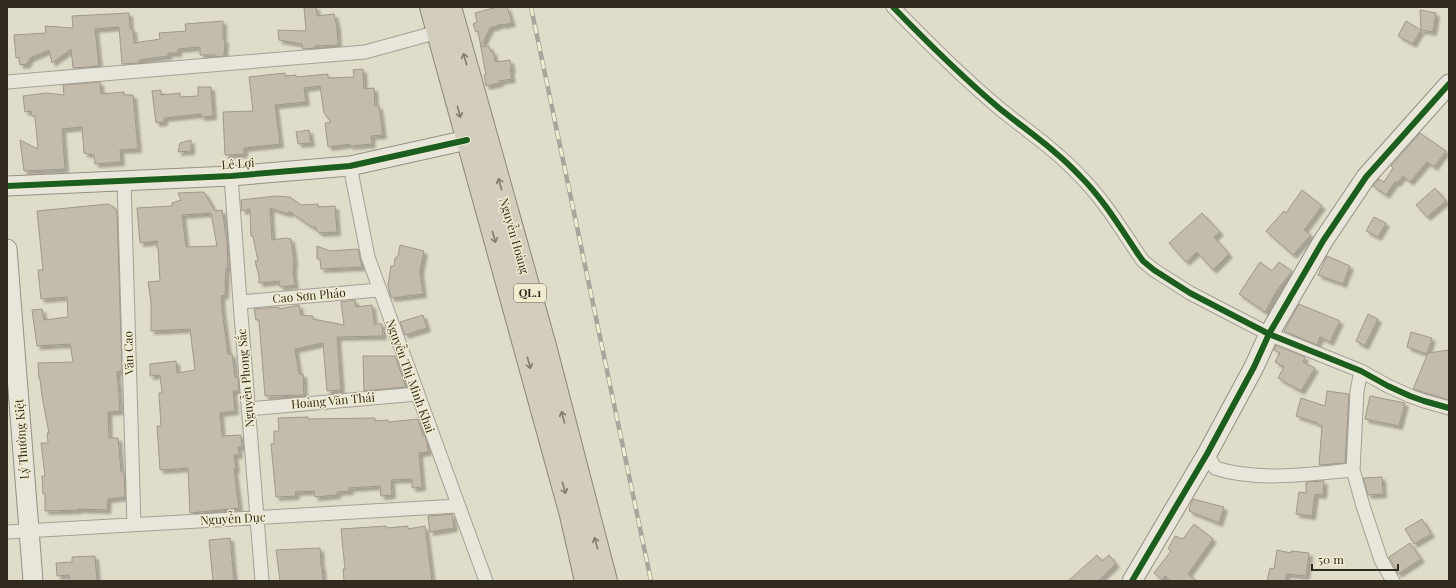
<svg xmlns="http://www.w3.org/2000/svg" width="1456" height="588" viewBox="0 0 1456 588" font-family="'Playfair Display',serif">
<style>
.building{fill:#c3bbac;stroke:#9f988a;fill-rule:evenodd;filter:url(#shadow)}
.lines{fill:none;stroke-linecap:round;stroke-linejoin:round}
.street-casing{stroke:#a4a094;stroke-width:15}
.secondary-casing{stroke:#949083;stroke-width:21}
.highway-casing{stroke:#8a867a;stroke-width:24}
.street{stroke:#e8e6db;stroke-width:13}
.secondary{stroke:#e8e6db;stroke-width:19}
.highway{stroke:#d2cdbc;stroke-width:22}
.rail-casing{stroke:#a7a59c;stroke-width:4.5}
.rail{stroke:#f0ecd0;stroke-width:3;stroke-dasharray:9;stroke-linecap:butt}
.cycleway-casing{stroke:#f0ecd0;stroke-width:8}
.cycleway{stroke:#1b5e20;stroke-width:6}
.oneway{stroke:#827c6d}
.labels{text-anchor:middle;stroke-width:3;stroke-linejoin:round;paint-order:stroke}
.shield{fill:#f0ecd0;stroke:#6a6453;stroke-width:1}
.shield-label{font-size:11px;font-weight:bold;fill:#312a1e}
.street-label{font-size:12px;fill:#312a1e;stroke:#f0ecd0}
</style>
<defs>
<filter id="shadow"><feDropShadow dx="3.5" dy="3.5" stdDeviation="1" flood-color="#0004"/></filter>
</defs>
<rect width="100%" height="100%" fill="#e0dcca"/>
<!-- building -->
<path class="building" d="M 304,7 L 316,7 L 317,16 L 334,14 L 337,27 L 338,45 L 315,46 L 315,48 L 303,49 L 302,44 L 279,40 L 278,30 L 306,31 Z
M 497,7 L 507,7 L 512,23 L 503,25 L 502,24 L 490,28 L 481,47 L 489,46 L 491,52 L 493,51 L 495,62 L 510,60 L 512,69 L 510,69 L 512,79 L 499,81 L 500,83 L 486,86 L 484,75 L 486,75 L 478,31 L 476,32 L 473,24 L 477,22 L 475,13 Z
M 1420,10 L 1436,13 L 1433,32 L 1421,30 Z
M 129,13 L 130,29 L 133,29 L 134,43 L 160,39 L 159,33 L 186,31 L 185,24 L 223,21 L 223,40 L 225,40 L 224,56 L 215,57 L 215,55 L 200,55 L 200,47 L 178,49 L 178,53 L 168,53 L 168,56 L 139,60 L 139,63 L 122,64 L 119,27 L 95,29 L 99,66 L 73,68 L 71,49 L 52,63 L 49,50 L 30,58 L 27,64 L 20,65 L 19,57 L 16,58 L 14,35 L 46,33 L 45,26 L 73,28 L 72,16 Z
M 1406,21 L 1421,30 L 1413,44 L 1398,36 Z
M 363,69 L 364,89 L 374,88 L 375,106 L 379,106 L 383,135 L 371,136 L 372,144 L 350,146 L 350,144 L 328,147 L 325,123 L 331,122 L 324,113 L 320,86 L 304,88 L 306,102 L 275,105 L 280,144 L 244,148 L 244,154 L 225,155 L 223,112 L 253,111 L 249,77 L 285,73 L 285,76 L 296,75 L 296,77 L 328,74 L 328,78 L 354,77 L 353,70 Z
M 100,82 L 101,94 L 124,92 L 124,95 L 133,95 L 138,149 L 120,150 L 121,162 L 95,164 L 94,155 L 84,153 L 82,127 L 62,129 L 65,169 L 24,171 L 20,140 L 38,149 L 35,116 L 32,116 L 31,111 L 25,112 L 23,96 L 46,93 L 64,95 L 63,85 Z
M 198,87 L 211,87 L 213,116 L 201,117 L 201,114 L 164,118 L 164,122 L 156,123 L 152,91 L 161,90 L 161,95 L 180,93 L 180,97 L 198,96 Z
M 309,130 L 311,143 L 298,144 L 296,132 Z
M 1420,133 L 1446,151 L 1434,167 L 1427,162 L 1410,182 L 1403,176 L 1397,183 L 1395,182 L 1386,195 L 1373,186 L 1379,179 L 1384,182 L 1393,168 L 1391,166 Z
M 191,140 L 191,151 L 178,152 L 180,143 Z
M 1435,188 L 1446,201 L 1427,217 L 1416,205 Z
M 1302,190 L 1322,206 L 1304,230 L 1311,235 L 1293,255 L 1266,231 L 1284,211 L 1286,213 Z
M 204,192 L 215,211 L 222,210 L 227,241 L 228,268 L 226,268 L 225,295 L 221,296 L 222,310 L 228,354 L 232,354 L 235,377 L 238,377 L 239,391 L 233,391 L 235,411 L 220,413 L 222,436 L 241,435 L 242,447 L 238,447 L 239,455 L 234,455 L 236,469 L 234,469 L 239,508 L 190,513 L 188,468 L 160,470 L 157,426 L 161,426 L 159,393 L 162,393 L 160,375 L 150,376 L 150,364 L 176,361 L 177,373 L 195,370 L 190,329 L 151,331 L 151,302 L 148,282 L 160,281 L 158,248 L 157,248 L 157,241 L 140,243 L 137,208 L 172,206 L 172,203 L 181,200 L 178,193 ZM 211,213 L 217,246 L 186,247 L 182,215 Z
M 276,196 L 290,197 L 301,205 L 318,204 L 318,207 L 335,206 L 337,232 L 320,233 L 316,230 L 316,227 L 312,227 L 289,211 L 289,214 L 270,208 L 272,240 L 286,238 L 291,239 L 294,260 L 293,272 L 295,285 L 280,287 L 279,281 L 259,283 L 259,276 L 255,261 L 258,261 L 253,236 L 251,236 L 250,209 L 242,211 L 241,200 Z
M 108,204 L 114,207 L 117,212 L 122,371 L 117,372 L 120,411 L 108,412 L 109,438 L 118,438 L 121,472 L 124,472 L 125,497 L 108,499 L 107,510 L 78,509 L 78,510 L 45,511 L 45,494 L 43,494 L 42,476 L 45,476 L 41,443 L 48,443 L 47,433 L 49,433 L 42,396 L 40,379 L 39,379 L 38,363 L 73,362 L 70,344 L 37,346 L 32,310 L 42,309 L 44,320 L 68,317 L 67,297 L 41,299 L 38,270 L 43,270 L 37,211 Z
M 1202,213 L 1220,232 L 1214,237 L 1229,254 L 1213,270 L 1197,252 L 1186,262 L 1169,243 Z
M 1374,217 L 1386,223 L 1378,237 L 1366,231 Z
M 400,245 L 424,251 L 420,271 L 423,294 L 391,298 L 388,285 L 391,266 L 394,266 L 395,258 L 398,256 Z
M 317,246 L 330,251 L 358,249 L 362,267 L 321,269 L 320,259 L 317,259 Z
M 1327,256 L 1350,266 L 1343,284 L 1318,275 Z
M 1260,262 L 1272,271 L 1279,262 L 1292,271 L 1276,292 L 1265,312 L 1239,294 Z
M 355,300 L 356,307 L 372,305 L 374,324 L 382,324 L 383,336 L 337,337 L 341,390 L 327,391 L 323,343 L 295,349 L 299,374 L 303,374 L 304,395 L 265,396 L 259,320 L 256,320 L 254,309 L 279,307 L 279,309 L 299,305 L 301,315 L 313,316 L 313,319 L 344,325 L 341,302 Z
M 1299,304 L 1340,321 L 1330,342 L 1320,337 L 1317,345 L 1284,331 Z
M 1368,314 L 1378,319 L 1365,346 L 1356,341 Z
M 423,315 L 427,328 L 405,335 L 400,322 Z
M 1411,332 L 1432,338 L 1427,354 L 1407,347 Z
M 1276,345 L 1305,357 L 1303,362 L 1315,368 L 1301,391 L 1278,378 L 1284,367 L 1275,362 L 1280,353 L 1274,350 Z
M 1449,350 L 1449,400 L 1413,389 L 1428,353 Z
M 363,356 L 395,356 L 406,387 L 364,391 Z
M 1327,391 L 1349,394 L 1345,463 L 1319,465 L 1322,426 L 1318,425 L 1318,423 L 1296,416 L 1301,398 L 1325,406 Z
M 1370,396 L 1405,403 L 1399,426 L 1365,419 Z
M 308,417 L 308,419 L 375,418 L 375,421 L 388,420 L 388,422 L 418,419 L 423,436 L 425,436 L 427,443 L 428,452 L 419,453 L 422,487 L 412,488 L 412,479 L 391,480 L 392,495 L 381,496 L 380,486 L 349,488 L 350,491 L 337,492 L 337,495 L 315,497 L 314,491 L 295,492 L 296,496 L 276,497 L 271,444 L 274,444 L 274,431 L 279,431 L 278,418 Z
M 1382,477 L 1383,494 L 1368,495 L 1363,478 Z
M 1324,481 L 1323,495 L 1315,494 L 1312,516 L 1296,514 L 1299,492 L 1306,493 L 1306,482 Z
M 1193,499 L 1224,507 L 1219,523 L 1189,511 L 1191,503 Z
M 452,514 L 454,528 L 430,532 L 428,516 Z
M 1422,519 L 1431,534 L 1414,544 L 1405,529 Z
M 1194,524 L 1213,539 L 1188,574 L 1197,581 L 1171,581 L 1165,576 L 1162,580 L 1154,573 L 1171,551 L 1168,549 L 1175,536 L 1183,539 Z
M 386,526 L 387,528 L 408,526 L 408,529 L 425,526 L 432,581 L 344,581 L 343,569 L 345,569 L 341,529 Z
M 230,538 L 234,581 L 213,581 L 209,540 Z
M 1410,543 L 1421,559 L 1398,574 L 1389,557 Z
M 320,548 L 321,566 L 322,566 L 323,581 L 280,581 L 276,550 Z
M 1277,550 L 1291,553 L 1291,551 L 1309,553 L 1306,576 L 1287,574 L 1285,581 L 1267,581 L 1270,568 L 1274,569 Z
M 1097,555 L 1102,561 L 1109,555 L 1116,564 L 1098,581 L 1068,581 Z
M 95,556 L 97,581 L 70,581 L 69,575 L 57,576 L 56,563 L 72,562 L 72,557 Z"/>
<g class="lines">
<defs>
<path id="street" d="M 893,7 C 927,42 961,76 999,108 C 1026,130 1056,150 1080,176 C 1103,199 1120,227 1138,254 L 1143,261 L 1154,270 L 1190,293 L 1269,334 L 1361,371 L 1388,386 L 1410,396 L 1424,401 L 1449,408
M 7,82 L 365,52 L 438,32
M 350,166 L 368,257 L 486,581
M 231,176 L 240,302 L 262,581
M 124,181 L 134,525
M 240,302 L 379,290
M 1361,371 L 1357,391 L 1353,470 L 1363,506 L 1381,560 L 1393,581
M 248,409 L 417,394
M 1207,454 L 1215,468 C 1258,482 1308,474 1353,470
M 7,532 L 458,506"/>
<path id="secondary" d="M 7,186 L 231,176 L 350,166 L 467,140
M 7,249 L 33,581
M 1132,581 L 1207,454 L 1254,367 L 1269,334 L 1323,241 L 1366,177 L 1449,84"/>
<path id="highway" d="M 431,7 L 571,515 L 586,581
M 450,7 L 545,346 L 606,581"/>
</defs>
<!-- street casing -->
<use href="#street" class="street-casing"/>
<!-- secondary casing -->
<use href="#secondary" class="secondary-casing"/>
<!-- highway casing -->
<use href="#highway" class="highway-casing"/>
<!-- street -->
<use href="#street" class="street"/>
<!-- secondary -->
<use href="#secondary" class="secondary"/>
<!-- highway -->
<use href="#highway" class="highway"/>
<defs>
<path id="rail" d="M 531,7 L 651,581"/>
</defs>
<!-- rail casing -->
<use href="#rail" class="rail-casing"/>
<!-- rail -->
<use href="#rail" class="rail"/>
<defs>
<path id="cycleway" d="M 893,7 C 927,42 961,76 999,108 C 1026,130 1056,150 1080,176 C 1103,199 1120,227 1138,254 L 1143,261 L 1154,270 L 1190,293 L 1269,334 L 1361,371 L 1388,386 L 1410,396 L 1424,401 L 1449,408
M 7,186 L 231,176 L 350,166 L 467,140
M 1132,581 L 1207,454 L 1254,367 L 1269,334 L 1323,241 L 1366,177 L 1449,84"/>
</defs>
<!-- cycleway casing -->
<use href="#cycleway" class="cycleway-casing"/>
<!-- cycleway -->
<use href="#cycleway" class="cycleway"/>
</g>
<!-- one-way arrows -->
<defs><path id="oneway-shaft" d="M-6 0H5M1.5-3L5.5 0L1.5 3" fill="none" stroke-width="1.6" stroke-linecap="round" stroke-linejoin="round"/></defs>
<g class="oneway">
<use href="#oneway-shaft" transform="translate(465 59) rotate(-106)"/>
<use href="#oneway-shaft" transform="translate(459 112) rotate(75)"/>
<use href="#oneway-shaft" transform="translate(500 184) rotate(-106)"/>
<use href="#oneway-shaft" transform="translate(494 237) rotate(74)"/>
<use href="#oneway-shaft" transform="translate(529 363) rotate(74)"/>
<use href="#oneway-shaft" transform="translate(563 417) rotate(-105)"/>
<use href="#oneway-shaft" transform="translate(564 488) rotate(74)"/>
<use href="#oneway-shaft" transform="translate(596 543) rotate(-105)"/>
</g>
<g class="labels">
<!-- shield labels -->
<rect class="shield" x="514" y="284" width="32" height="18" rx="3"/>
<g class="shield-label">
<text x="530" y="297">QL.1</text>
</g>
<!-- street labels -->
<g class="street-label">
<text transform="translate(238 164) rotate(-4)" y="4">Lê Lợi</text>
<text transform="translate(514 236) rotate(74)" y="4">Nguyễn Hoàng</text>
<text transform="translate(309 296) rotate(-5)" y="4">Cao Sơn Pháo</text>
<text transform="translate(129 353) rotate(-92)" y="4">Văn Cao</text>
<text transform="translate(410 376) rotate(70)" y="4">Nguyễn Thị Minh Khai</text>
<text transform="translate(246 378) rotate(-95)" y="4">Nguyễn Phong Sắc</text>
<text transform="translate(333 401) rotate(-5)" y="4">Hoàng Văn Thái</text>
<text transform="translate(22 439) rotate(-94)" y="4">Lý Thường Kiệt</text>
<text transform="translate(233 519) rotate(-3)" y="4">Nguyễn Dục</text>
</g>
</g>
<!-- border -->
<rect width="1456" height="588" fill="none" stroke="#312a1e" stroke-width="16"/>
<!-- scale -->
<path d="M1312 564v6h86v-6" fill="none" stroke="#312a1e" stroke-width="2"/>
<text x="1318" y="564" font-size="12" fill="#312a1e" stroke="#f0ecd0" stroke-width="3" paint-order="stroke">50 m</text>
</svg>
